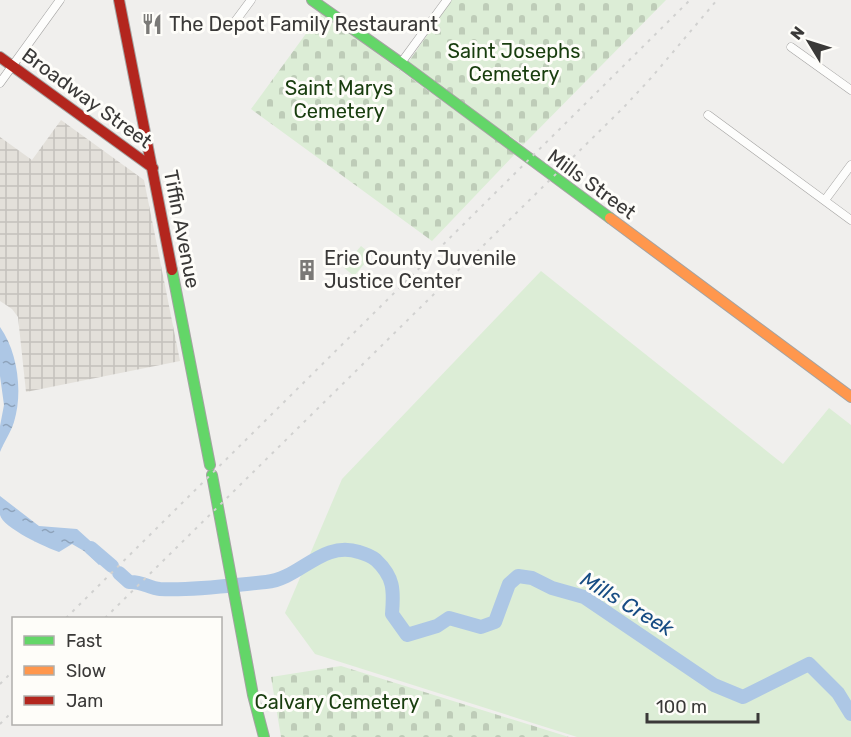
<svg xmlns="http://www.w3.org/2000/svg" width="851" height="737" viewBox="0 0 851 737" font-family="Rubik,sans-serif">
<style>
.industrial{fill:url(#industrial-grid)}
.grass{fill:#dcedd6}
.cemetery{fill:url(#cemetery-stones)}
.water{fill:url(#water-ripples)}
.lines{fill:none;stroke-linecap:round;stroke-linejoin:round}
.river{stroke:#adc7e5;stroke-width:14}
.street-casing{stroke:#a4a3a2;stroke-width:9}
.fast-casing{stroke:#a4a3a2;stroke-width:12}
.slow-casing{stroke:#a4a3a2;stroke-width:12}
.jam-casing{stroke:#a4a3a2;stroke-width:12}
.street{stroke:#fdfdfc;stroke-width:8}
.fast{stroke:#63d668;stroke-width:10}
.slow{stroke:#ff974d;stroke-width:10}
.jam{stroke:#b3261e;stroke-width:10}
.rail{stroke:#d1d1d0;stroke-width:2;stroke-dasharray:3 6;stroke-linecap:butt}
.labels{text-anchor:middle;stroke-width:6;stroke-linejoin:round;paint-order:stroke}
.poi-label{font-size:20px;fill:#3a3938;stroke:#fefdf9;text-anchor:start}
.park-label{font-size:20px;fill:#183d0e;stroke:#fefdf9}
.street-label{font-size:20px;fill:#3a3938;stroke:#fefdf9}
.water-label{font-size:21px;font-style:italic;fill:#174c83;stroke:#fefdf9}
</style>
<defs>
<pattern id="industrial-grid" width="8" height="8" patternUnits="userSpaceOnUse" patternTransform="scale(1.5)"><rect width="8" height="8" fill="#e3e0da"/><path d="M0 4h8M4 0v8" fill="none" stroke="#c4c1bc"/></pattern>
<pattern id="cemetery-stones" width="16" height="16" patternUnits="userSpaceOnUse" patternTransform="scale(1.5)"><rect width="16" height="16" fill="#dcedd6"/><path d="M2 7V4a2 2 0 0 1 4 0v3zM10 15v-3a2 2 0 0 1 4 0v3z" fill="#beccb8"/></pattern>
<pattern id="water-ripples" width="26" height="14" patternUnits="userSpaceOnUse" patternTransform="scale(1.5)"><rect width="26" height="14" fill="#adc7e5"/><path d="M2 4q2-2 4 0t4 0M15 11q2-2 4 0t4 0" fill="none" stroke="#8ea3bb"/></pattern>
</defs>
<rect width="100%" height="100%" fill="#f0efed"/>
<!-- industrial -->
<path class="industrial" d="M 61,120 L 144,180 L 180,361 L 26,392 L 18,317 L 12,309 L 0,301 L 0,137 L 32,160 Z"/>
<!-- grass -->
<path class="grass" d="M 361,246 L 372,255 L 354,276 L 343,267 Z
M 541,271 L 783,464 L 829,408 L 851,425 L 851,737 L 577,737 L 315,654 L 285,613 L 342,479 Z"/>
<!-- cemetery -->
<path class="cemetery" d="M 452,0 L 666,0 L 523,145 L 407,64 Z
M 321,13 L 515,154 L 432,241 L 251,109 Z
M 341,666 L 569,737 L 281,737 L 271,677 Z"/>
<!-- water -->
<path class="water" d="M 0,327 C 18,352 23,393 14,422 C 11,432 4,442 0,452 L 0,426 L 4,405 L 0,376 Z
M 0,496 L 39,526 L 77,529 L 108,557 L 99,565 L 84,551 L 72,544 L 59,552 C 47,548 3,528 0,515 C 0,510 0,502 0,496 Z"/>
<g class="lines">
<!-- river -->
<path class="river" d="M 91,548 L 112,566
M 119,573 L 129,582 C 141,581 149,588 160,589 C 193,591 233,585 266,582 C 300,579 322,540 359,552 C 366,554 371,556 376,560 C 394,577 394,590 392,614 L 407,635 L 437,626 L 449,618 L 481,627 L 495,622 L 509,584 L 518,576 L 532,578 L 552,588 L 584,597 L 714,685 L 743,697 L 809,664 L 838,693 L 851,714"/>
<defs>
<path id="street" d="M 231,27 L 251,0
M 791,47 L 851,90
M 401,63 L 447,0
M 0,83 L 60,0
M 708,115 L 851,220
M 825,200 L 851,165"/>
<path id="fast" d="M 312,0 L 401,63 L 610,218
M 172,270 L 210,465
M 212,475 L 253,695 L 264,737"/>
<path id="slow" d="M 610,218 L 851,397"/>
<path id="jam" d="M 119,0 L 172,270
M 0,57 L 153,168"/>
</defs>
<!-- street casing -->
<use href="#street" class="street-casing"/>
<!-- fast casing -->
<use href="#fast" class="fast-casing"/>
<!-- slow casing -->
<use href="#slow" class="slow-casing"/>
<!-- jam casing -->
<use href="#jam" class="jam-casing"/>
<!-- street -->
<use href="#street" class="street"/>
<!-- fast -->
<use href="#fast" class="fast"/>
<!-- slow -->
<use href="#slow" class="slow"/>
<!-- jam -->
<use href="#jam" class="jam"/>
<!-- rail -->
<path class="rail" d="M 66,618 L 690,0
M 105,618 L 624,107 L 651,78 L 717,0
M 0,684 L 14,670
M 0,724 L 14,710"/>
</g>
<!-- icons -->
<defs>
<symbol id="restaurant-bare" viewBox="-9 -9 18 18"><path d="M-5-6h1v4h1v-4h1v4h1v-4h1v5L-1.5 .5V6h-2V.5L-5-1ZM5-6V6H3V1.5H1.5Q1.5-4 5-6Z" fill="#7a7977" stroke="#fefdf9" stroke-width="2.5" paint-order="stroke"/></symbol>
<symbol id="building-bare" viewBox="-9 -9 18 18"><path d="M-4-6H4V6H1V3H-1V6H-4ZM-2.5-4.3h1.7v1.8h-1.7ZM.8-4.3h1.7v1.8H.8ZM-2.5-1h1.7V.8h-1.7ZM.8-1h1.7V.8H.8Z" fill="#7a7977" stroke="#fefdf9" stroke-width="2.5" paint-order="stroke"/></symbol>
</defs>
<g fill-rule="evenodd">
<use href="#restaurant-bare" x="137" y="9" width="30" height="30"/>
<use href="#building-bare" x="292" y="255" width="30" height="30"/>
</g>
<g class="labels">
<!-- poi labels -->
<g class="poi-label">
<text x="169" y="31">The Depot Family Restaurant</text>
<text x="324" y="265">Erie County Juvenile<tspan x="324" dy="23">Justice Center</tspan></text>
</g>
<!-- park labels -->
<g class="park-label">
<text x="514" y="58">Saint Josephs<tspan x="514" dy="23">Cemetery</tspan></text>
<text x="339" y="95">Saint Marys<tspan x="339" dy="23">Cemetery</tspan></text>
<text x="337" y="709">Calvary Cemetery</text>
</g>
<!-- street labels -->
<g class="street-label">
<text transform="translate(87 98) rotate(36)" y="7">Broadway Street</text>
<text transform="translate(592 184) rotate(36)" y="7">Mills Street</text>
<text transform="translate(182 229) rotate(79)" y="7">Tiffin Avenue</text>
</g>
<!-- water labels -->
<g class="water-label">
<text transform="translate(627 604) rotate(31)" y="7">Mills Creek</text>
</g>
</g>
<!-- legend -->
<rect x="12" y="617" width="210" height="108" fill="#fefdf9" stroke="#b0afac" stroke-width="1.5"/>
<rect x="24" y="636" width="30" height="9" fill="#63d668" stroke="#b0afac" stroke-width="1.5"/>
<text x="66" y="647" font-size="18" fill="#3a3938">Fast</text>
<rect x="24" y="666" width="30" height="9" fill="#ff974d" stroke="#b0afac" stroke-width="1.5"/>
<text x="66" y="677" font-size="18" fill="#3a3938">Slow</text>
<rect x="24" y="696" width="30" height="9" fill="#b3261e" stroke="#b0afac" stroke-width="1.5"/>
<text x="66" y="707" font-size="18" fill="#3a3938">Jam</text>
<!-- north arrow -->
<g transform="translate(809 42) rotate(308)" stroke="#fefdf9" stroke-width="4.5" paint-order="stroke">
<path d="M0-4.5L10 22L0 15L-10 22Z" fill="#3a3938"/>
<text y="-9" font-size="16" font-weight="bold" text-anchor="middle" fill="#3a3938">N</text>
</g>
<!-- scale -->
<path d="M647 713v9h111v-9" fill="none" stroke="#3a3938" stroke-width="3"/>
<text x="656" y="713" font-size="18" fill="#3a3938" stroke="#fefdf9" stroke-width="4.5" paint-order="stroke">100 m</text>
</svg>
